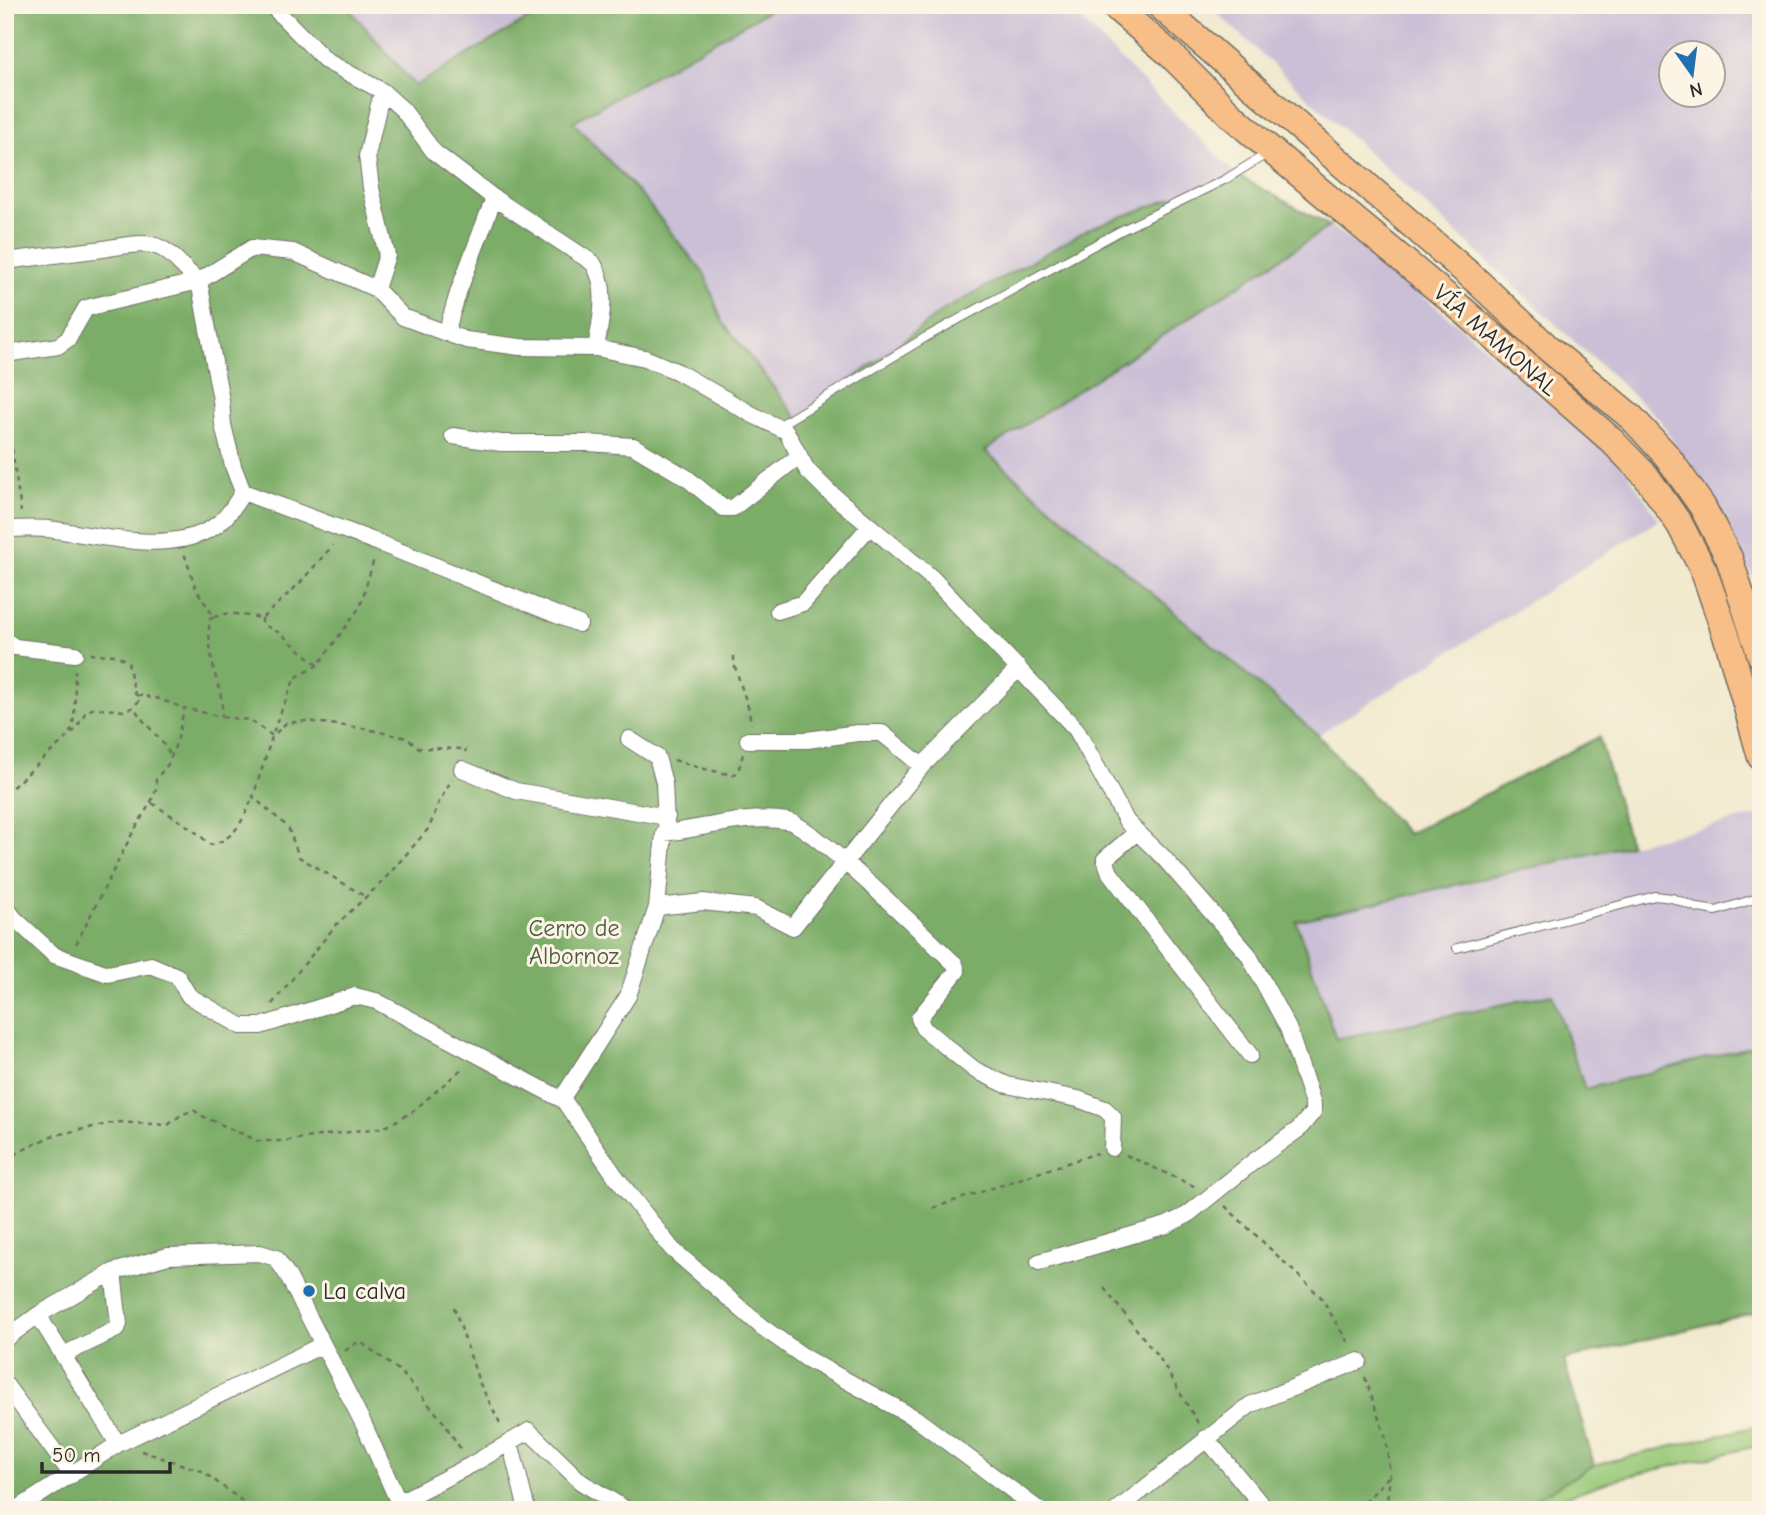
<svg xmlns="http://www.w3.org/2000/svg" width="1766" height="1515" viewBox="0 0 1766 1515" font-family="'Comic Neue',sans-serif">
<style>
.industrial{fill:#cabfd6;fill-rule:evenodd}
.green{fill:#9ac978;stroke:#627a52;stroke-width:2}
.forest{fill:#7bad68;stroke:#536c4a;stroke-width:2}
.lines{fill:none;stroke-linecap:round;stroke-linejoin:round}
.lane-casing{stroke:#706e64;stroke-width:10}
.street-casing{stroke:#706e64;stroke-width:18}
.primary-casing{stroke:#706e64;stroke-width:29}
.path{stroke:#706e64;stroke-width:2.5;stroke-dasharray:5 5;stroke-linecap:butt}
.lane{stroke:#fff;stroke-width:8}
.street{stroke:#fff;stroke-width:16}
.primary{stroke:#f7be88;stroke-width:26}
.poi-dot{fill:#1f6fb2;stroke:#fcf5e5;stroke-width:2.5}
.labels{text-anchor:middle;stroke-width:6;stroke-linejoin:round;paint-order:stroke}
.street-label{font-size:24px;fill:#2b2b2b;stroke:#fcf5e5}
.park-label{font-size:24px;fill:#4c5a42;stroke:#fcf5e5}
.poi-label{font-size:24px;fill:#2b2b2b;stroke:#fcf5e5;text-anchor:start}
</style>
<rect width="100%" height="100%" fill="#fcf5e5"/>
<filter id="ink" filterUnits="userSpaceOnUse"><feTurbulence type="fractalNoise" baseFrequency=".0143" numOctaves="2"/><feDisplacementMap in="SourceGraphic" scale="14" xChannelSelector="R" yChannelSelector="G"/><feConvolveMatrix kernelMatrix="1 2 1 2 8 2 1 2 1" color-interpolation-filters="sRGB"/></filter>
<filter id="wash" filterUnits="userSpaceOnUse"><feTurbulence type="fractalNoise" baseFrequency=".00686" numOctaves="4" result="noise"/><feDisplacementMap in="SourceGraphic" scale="28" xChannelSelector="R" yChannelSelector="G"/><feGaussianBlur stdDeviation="1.57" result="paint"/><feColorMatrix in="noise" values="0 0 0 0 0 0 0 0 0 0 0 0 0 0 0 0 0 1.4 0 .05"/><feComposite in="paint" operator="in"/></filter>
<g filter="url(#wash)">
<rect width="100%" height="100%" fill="#f1eacf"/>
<!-- industrial -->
<path class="industrial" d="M 346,5 L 538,5 L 542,11 L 414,86 Z
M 778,5 L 1066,5 L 1237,175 L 1093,227 L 944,310 L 799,421 L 722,321 L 704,275 L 646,201 L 572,122 Z
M 1208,5 L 1761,5 L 1761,591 L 1660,420 ZM 1672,52 L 1714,52 L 1714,94 L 1672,94 Z
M 1330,226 L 1383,262 L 1620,461 L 1659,520 L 1318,735 L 985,451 Z
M 1760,815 L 1761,1044 L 1585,1089 L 1551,994 L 1336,1039 L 1296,921 Z"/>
<!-- green -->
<path class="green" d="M 1761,1425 L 1761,1445 L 1617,1479 L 1525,1510 L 1516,1510 L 1594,1465 Z"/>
<!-- forest -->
<path class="forest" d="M 5,5 L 346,5 L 415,86 L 541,11 L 538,5 L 778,5 L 573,122 L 646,201 L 705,275 L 722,321 L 799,420 L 944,310 L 1093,227 L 1237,175 L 1330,226 L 985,451 L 1318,735 L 1407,834 L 1599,737 L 1630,845 L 1296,921 L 1336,1039 L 1552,994 L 1585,1089 L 1761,1044 L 1761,1311 L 1564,1360 L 1594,1465 L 1516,1510 L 5,1510 Z"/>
</g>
<g filter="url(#ink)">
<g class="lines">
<defs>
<path id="lane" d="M 778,426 L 926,337 L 1120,231 L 1226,179 L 1268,153
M 1457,948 L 1655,896 L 1672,898 L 1698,908 L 1716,911 L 1761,897"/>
<path id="street" d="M 271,5 L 326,61 L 382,91 L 403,110 L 434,152 L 494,198 L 593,263 C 609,288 601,319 596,348
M 5,261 C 38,257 70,253 103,249 C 118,247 137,242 152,245 C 172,249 183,270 199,281 L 221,400 L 223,425 L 233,466 L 243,492 C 234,506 227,519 212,528 C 168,555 97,535 48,529 C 34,528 19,529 5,529
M 376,289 L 387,255 L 371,188 L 367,156 L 382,91
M 446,333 L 459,290 L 494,198
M 5,354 L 58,346 L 68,339 L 86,308 L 199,281 L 252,248 L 293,252 L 376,289 L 403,317 L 446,333 L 466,340 L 520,347 L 596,348 L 645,358 L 678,372 L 751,414 L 786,431 L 807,470 L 828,491 L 932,578 L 1076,729 L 1127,822 L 1163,857 L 1248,954 L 1288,1028 L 1313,1104 L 1313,1112 L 1299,1129 L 1253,1162 L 1187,1215 L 1167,1225 L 1039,1262
M 453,436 L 501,443 L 587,443 L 633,446 L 687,478 L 723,508 L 733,508 L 799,456
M 243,492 L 379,543 L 579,624
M 778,611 L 803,603 L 870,526
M 5,640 L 15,647 L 75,654
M 629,739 L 657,757 L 664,783 L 666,824
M 748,740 L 807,740 L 858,733 L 882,733 L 922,766
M 462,769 L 516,791 L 667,817
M 1137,832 L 1105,859 L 1110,873 L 1250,1055
M 5,906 L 14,918 L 54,955 L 108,974 L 151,965 L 177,976 L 189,996 L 241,1026 L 261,1026 L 355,996 L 376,1001 L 559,1098 L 564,1095 L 628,996 L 657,907 L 664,833 C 704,829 747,814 787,821 C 812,824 929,940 955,964 L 957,971 L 919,1018 L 923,1028 L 975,1070 L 1007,1085 L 1078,1099 L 1105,1109 L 1113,1117 L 1112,1148
M 657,907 L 703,902 L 756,908 L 793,927 L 922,766 L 1019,668
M 562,1098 L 616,1177 L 672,1249 L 762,1327 L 807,1359 L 915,1418 L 1039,1510
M 38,1315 L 118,1444
M 5,1339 L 38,1315 L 113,1272 L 168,1256 L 260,1253 L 276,1258 L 288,1276 L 364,1425 L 402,1510
M 63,1355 L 117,1329 L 119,1324 L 113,1272
M 5,1384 L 72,1475
M 1206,1438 L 1266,1510
M 510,1442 L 527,1510
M 397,1503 L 471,1465 L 529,1431 L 581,1482 L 627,1510
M 16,1510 L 118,1444 L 322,1345
M 1117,1510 L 1250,1405 L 1359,1361"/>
<path id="primary" d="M 1113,5 L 1169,53 L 1231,115 L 1272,151 L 1464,311 L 1611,440 L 1646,476 L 1680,525 L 1704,571 L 1729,644 L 1761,757
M 1159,5 L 1479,283 L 1548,348 L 1632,418 L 1667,456 L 1702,506 L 1729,558 L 1761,656"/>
</defs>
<!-- lane casing -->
<use href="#lane" class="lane-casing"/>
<!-- street casing -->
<use href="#street" class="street-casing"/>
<!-- primary casing -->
<use href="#primary" class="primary-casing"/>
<!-- path -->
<path class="path" d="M 5,435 L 10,434 L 21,512
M 214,617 L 229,613 L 262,618 L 300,583 L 333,545
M 262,618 L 262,624 L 280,633 L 318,665 L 360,607 L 374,559
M 90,654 L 117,655 L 128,662 L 134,691 L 139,701 L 134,706
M 734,656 L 734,664 L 749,710 L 751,724
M 318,665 L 295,678 L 277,721 L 253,797 L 288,827 L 299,857 L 366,897
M 137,696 L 144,694 L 151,699 L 156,698 L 184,708
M 222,717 L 249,720 L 273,736 L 286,723 L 306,721 L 362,728 L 407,738 L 419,748 L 466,749 L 465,752
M 70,733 C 77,718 74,688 75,670
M 674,760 L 700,768 L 733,775 L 738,772 L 743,754
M 5,794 L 76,729 L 85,713 L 94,708 L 124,711 L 134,707 C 144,725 162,738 170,755
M 152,803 L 192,829 L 211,845 C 238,837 242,820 253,797
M 76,944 L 132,834 L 151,802 L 156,789 L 156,779 L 169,763 L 178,738 L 184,708 L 222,717 C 223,693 218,688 213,666 C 210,651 209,636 209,620 L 214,617 L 196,589 L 184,553
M 272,1004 L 336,925 L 383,881 L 429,828 L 439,802 L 452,779
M 1126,1155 L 1196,1187
M 5,1159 L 51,1136 L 117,1122 L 168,1125 L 181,1115 L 194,1110 L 200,1115 L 258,1141 L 283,1141 L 385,1127 L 412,1112 L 464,1067
M 1225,1206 L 1321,1297 L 1350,1346
M 933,1208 L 1097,1153
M 1104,1288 L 1160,1359 L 1198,1423
M 454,1307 L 479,1382 L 502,1427
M 345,1351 L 356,1343 L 362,1343 L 401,1372 L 442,1420 L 462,1451
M 1365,1377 L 1386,1439 L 1390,1475 L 1386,1510
M 141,1451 L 202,1471 L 254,1510
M 1358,1510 L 1390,1475"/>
<!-- lane -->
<use href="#lane" class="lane"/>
<!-- street -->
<use href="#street" class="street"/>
<!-- primary -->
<use href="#primary" class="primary"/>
</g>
</g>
<!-- markers -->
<circle class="poi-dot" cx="309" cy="1291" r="7"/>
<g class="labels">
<!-- street labels -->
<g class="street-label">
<text transform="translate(1496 340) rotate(41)" y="8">VÍA MAMONAL</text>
</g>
<!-- park labels -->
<g class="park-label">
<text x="574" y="936">Cerro de<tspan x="574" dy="28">Albornoz</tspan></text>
</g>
<!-- poi labels -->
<g class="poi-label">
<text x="323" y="1299">La calva</text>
</g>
</g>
<!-- margin -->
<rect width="1766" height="1515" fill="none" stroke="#fcf5e5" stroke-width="28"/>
<!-- north arrow -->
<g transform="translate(1692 74) rotate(166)"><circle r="33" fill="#fcf5e5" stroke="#a8a49b" stroke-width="2"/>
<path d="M0-5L12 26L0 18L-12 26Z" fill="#1f6fb2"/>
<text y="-10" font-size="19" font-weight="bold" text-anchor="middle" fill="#2b2b2b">N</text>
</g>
<!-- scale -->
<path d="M42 1462v10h128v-10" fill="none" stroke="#2b2b2b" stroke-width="3.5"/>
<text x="52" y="1462" font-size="21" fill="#2b2b2b" stroke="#fcf5e5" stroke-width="5" paint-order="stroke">50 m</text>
</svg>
